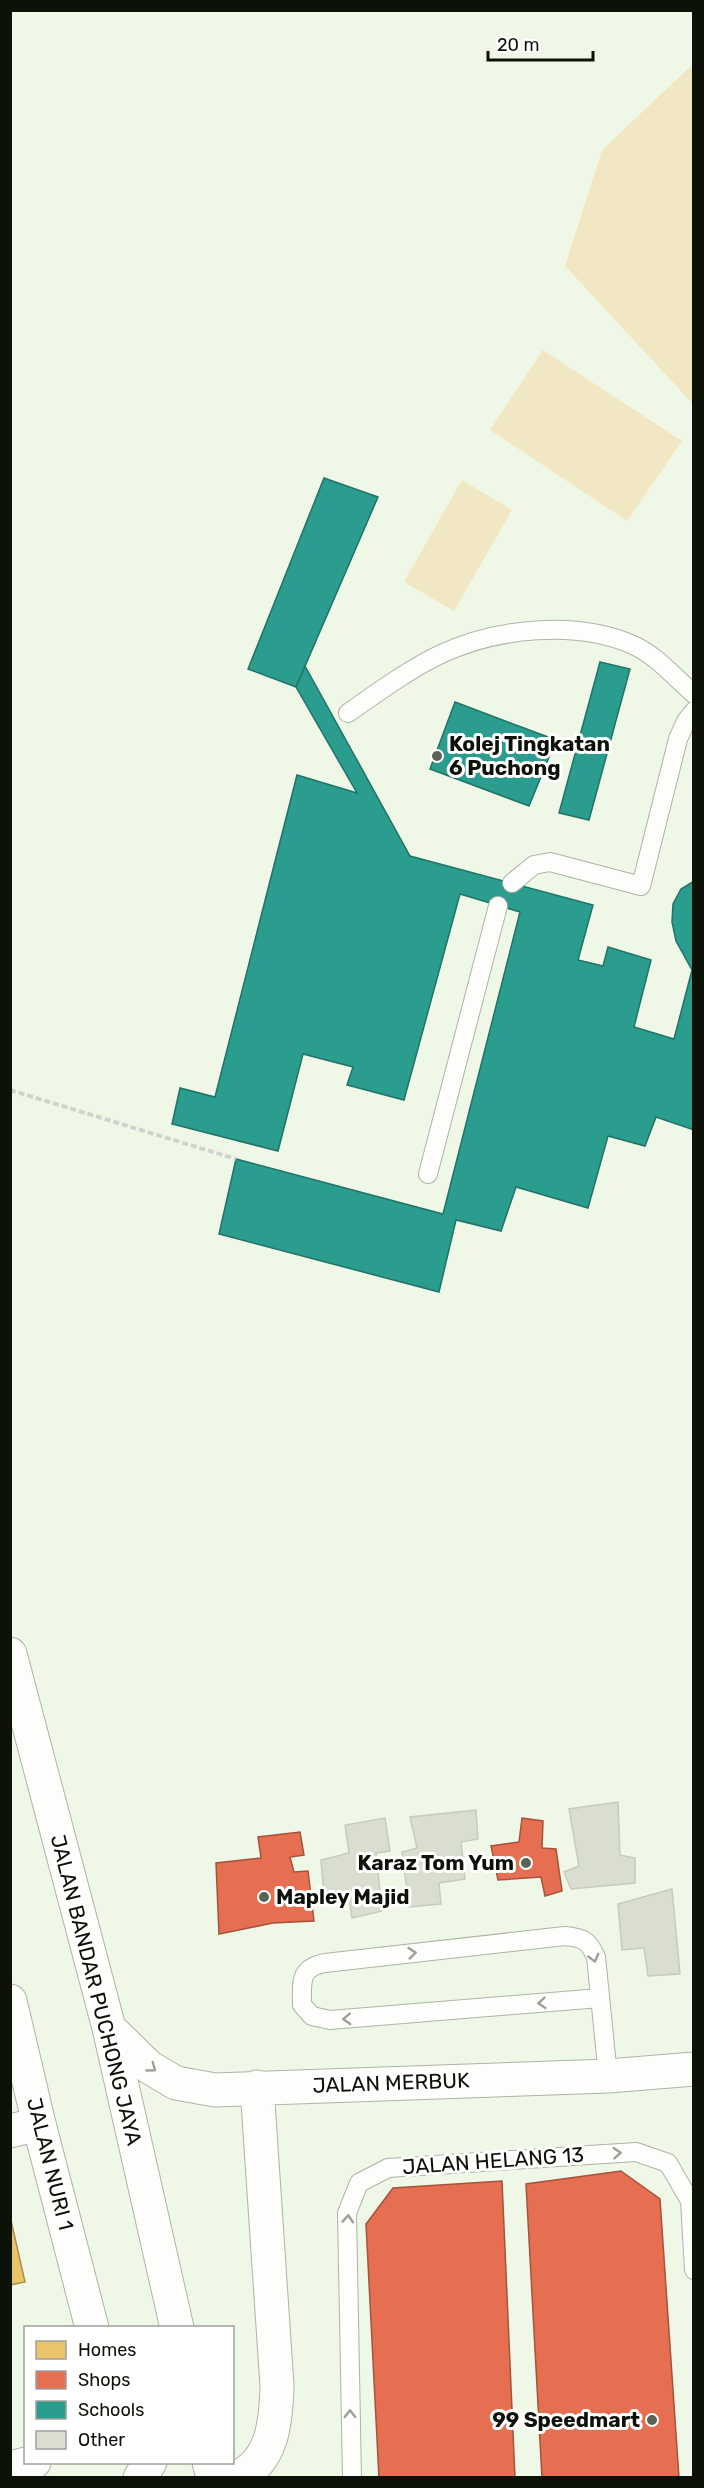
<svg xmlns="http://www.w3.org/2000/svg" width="704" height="2488" viewBox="0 0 704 2488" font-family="Rubik,sans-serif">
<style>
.green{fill:#f1e8c3}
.homes{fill:#e9c46a;stroke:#a78f4d;stroke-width:1.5}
.shops{fill:#e76f51;stroke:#a6533b;stroke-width:1.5}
.schools{fill:#2a9d8f;stroke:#217367;stroke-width:1.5}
.building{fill:#daded0;stroke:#c7cbbe;stroke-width:1.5}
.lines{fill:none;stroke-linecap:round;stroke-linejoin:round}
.service-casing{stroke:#adb4a7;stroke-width:20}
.minor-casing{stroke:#adb4a7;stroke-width:35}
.path{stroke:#d0d3ce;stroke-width:4;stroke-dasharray:6 3;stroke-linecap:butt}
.service{stroke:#fdfefb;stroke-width:18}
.minor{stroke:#fdfefb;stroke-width:33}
.oneway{stroke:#9da09a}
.poi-dot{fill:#5c6257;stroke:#fff;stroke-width:2}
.labels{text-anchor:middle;stroke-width:6;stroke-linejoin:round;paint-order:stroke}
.poi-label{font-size:21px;font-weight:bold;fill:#0d1209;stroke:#fff;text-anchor:start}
.street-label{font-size:21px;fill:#0d1209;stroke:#fff}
</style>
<rect width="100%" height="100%" fill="#eff8e7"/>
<!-- green -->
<path class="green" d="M 693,64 L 693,404 L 565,266 L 602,150 Z
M 543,350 L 682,441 L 627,521 L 490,430 Z
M 462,480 L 512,510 L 454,611 L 404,582 Z"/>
<!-- homes -->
<path class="homes" d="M 10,2216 L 25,2282 L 10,2285 Z"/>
<!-- shops -->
<path class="shops" d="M 522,1818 L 543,1821 L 542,1848 L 556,1849 L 562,1891 L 545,1896 L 541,1877 L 498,1880 L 491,1846 L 519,1842 Z
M 300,1832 L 304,1855 L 290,1857 L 294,1872 L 308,1871 L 314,1921 L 273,1923 L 219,1934 L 216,1863 L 261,1858 L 258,1837 Z
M 621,2171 L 660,2199 L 679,2478 L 542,2478 L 526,2184 Z
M 502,2181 L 515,2478 L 379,2478 L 366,2224 L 393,2188 Z"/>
<!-- schools -->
<path class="schools" d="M 324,478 L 378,497 L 296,687 L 248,669 Z
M 600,662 L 630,669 L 589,820 L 559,813 Z
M 305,666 L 410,856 L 593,905 L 578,960 L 603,966 L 608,947 L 651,960 L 634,1027 L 674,1039 L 692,970 L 676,941 L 672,922 L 673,904 L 681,889 L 694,881 L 694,1130 L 656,1117 L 645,1146 L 608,1136 L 588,1208 L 516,1187 L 501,1231 L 456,1220 L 439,1292 L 219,1234 L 236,1159 L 443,1214 L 520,912 L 460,894 L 404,1100 L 347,1085 L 353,1067 L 303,1054 L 278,1151 L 172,1124 L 180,1088 L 215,1097 L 297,775 L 357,793 L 296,687 Z
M 455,702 L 556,740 L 529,806 L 430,769 Z"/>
<!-- building -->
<path class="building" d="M 618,1802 L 620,1855 L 635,1858 L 635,1883 L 571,1889 L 564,1872 L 579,1866 L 569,1809 Z
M 476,1810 L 478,1839 L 461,1842 L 465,1879 L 439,1883 L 441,1904 L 409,1907 L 402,1852 L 417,1848 L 410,1817 Z
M 385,1818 L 390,1851 L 376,1853 L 382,1911 L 352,1918 L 348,1891 L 324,1895 L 321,1860 L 349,1853 L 345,1825 Z
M 672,1889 L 680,1974 L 648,1976 L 644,1948 L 622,1950 L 618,1904 Z"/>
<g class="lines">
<defs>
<path id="service" d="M 348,713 C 378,692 408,670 441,654 C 497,628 576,620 633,645 C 656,655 675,678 694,694
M 512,883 L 534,865 L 550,862 L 641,886 L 678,739 L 686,721 L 694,711
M 428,1174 L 498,906
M 600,1998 L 330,2020 L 312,2016 L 302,2005 C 302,1981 299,1968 325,1963 L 565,1936 C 584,1938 588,1940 596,1957 L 608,2076
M 352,2478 L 347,2213 L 359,2183 L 388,2168 L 636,2152 L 668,2163 L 690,2201 L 694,2270"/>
<path id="minor" d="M 10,1654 L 109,2028 L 177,2328
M 10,2001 L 39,2124 L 92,2328
M 109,2028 L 149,2067 L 176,2083 L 215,2090 L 608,2076 L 694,2069
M 10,2131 L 39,2124
M 209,2462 L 213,2478
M 10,2468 L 34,2462
M 140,2478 L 150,2462
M 236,2478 C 273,2462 276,2422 277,2386 L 257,2087"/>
</defs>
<!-- service casing -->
<use href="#service" class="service-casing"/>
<!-- minor casing -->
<use href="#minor" class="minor-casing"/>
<!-- path -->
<path class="path" d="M 10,1090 L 236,1159"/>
<!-- service -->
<use href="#service" class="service"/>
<!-- minor -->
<use href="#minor" class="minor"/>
</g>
<!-- one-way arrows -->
<defs><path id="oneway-chevron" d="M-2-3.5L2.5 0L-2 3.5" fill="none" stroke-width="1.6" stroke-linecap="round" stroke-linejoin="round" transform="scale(1.5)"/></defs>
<g class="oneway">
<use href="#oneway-chevron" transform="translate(412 1953) rotate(-6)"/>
<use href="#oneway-chevron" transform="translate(594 1958) rotate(75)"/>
<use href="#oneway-chevron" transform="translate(542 2003) rotate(175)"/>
<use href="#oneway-chevron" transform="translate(347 2019) rotate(177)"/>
<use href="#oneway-chevron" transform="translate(152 2068) rotate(36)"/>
<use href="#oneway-chevron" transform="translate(617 2153) rotate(-4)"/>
<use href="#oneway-chevron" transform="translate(348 2219) rotate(-86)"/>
<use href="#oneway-chevron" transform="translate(350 2414) rotate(-91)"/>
</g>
<!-- markers -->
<g class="poi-dot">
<circle cx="437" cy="756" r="6"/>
<circle cx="526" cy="1863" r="6"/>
<circle cx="264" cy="1897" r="6"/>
<circle cx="652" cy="2420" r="6"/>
</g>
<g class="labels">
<!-- poi labels -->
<g class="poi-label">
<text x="449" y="751">Kolej Tingkatan<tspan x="449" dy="24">6 Puchong</tspan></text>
<text x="514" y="1870" text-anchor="end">Karaz Tom Yum</text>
<text x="276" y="1904">Mapley Majid</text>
<text x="640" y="2427" text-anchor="end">99 Speedmart</text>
</g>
<!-- street labels -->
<g class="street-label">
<text transform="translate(96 1990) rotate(76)" y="7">JALAN BANDAR PUCHONG JAYA</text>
<text transform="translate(391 2083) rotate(-2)" y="7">JALAN MERBUK</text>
<text transform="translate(493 2161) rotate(-4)" y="7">JALAN HELANG 13</text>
<text transform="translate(50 2164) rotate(76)" y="7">JALAN NURI 1</text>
</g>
</g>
<!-- border -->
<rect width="704" height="2488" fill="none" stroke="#0d1209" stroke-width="24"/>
<!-- legend -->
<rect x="24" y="2326" width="210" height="138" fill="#ffffff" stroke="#9ea09d" stroke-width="1.5"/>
<rect x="36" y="2341" width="30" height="18" fill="#e9c46a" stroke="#9ea09d" stroke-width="1.5"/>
<text x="78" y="2356" font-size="18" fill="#0d1209">Homes</text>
<rect x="36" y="2371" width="30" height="18" fill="#e76f51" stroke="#9ea09d" stroke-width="1.5"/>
<text x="78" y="2386" font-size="18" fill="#0d1209">Shops</text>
<rect x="36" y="2401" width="30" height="18" fill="#2a9d8f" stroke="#9ea09d" stroke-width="1.5"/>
<text x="78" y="2416" font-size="18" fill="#0d1209">Schools</text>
<rect x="36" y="2431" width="30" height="18" fill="#daded0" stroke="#9ea09d" stroke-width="1.5"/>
<text x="78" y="2446" font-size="18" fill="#0d1209">Other</text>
<!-- scale -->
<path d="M488 51v9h105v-9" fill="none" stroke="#0d1209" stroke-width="3"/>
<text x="497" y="51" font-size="18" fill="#0d1209" stroke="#ffffff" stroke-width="4.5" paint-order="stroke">20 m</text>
</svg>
